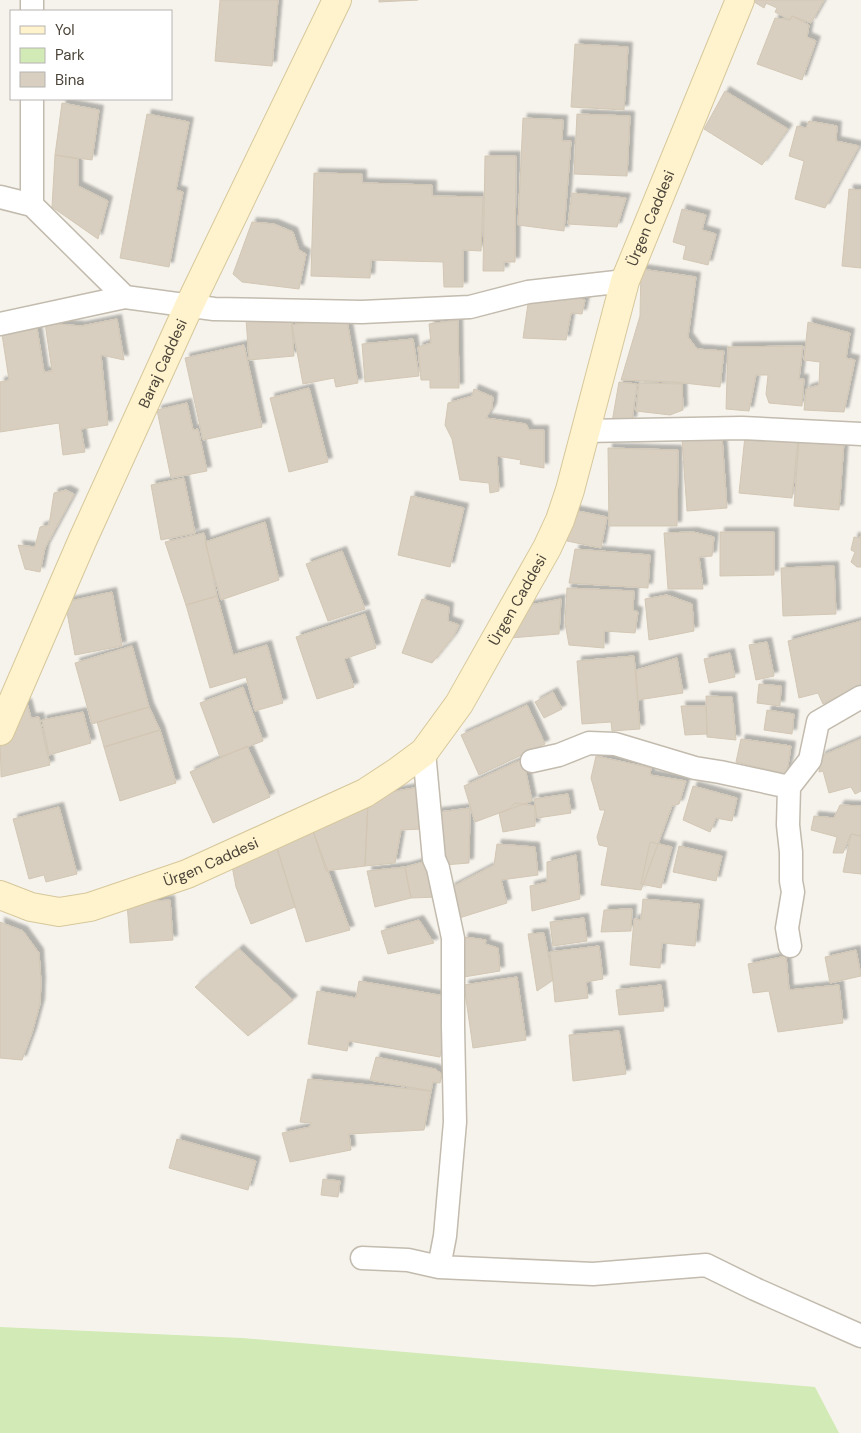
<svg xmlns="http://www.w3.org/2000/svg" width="861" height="1433" viewBox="0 0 861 1433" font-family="'DM Sans',sans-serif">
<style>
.green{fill:#d2eab5}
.building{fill:#d8cfc1;stroke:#d3c7b4;filter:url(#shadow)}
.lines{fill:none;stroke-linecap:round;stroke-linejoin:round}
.street-casing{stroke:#c2bbae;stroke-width:25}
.secondary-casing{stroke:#d6c79b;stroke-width:30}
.street{stroke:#fff;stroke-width:22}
.secondary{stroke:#fff3cd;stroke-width:28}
.labels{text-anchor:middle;stroke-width:4;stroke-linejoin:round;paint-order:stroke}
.street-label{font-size:15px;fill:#4b4439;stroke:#fff}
</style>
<defs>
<filter id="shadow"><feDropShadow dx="4.5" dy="-4.5" stdDeviation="1" flood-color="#0004"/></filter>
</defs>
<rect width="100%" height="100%" fill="#f6f3ec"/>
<!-- green -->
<path class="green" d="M 0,1327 L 242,1338 L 815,1387 L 839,1433 L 0,1433 Z"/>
<!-- building -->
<path class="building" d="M 220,0 L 278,0 L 272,66 L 215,61 Z
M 379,0 L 418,0 L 379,2 Z
M 751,0 L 824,0 L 811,23 L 792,16 L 790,20 L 775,12 L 777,8 L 766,3 L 764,8 Z
M 792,16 L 809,25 L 807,37 L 816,41 L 802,80 L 757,64 L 775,18 L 790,20 Z
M 575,44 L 628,47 L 624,110 L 571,107 Z
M 725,91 L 788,129 L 762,165 L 704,129 Z
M 62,103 L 99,110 L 92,160 L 55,155 Z
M 147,114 L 189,122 L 176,190 L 183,192 L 169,267 L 120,258 Z
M 577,114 L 630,116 L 627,176 L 574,174 Z
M 523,118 L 563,120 L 562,141 L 571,141 L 564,231 L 518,225 Z
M 809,121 L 837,126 L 836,141 L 859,146 L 825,208 L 795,199 L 804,161 L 789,156 L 797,126 L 806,128 Z
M 55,155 L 78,159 L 78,186 L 108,201 L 98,239 L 52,207 Z
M 485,156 L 516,156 L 515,262 L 504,262 L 504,271 L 483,271 Z
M 314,173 L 362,174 L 362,183 L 432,185 L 432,196 L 483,197 L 481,251 L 463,250 L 463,287 L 444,287 L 443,262 L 371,260 L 370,278 L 311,276 Z
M 849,189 L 861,190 L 861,268 L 842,266 Z
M 572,193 L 626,198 L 617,227 L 568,224 Z
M 682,209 L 706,215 L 702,230 L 716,234 L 708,265 L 683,259 L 686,246 L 673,242 Z
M 252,222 L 274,224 L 293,232 L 299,250 L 306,254 L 299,289 L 242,282 L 233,274 Z
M 641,269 L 696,277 L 688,337 L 697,349 L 724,351 L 720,387 L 674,382 L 621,380 L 640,316 Z
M 567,294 L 585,300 L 582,314 L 571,313 L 566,340 L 523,338 L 529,297 Z
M 291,315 L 294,356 L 249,360 L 246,319 Z
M 346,315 L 358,383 L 336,387 L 334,378 L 303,384 L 292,325 Z
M 117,319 L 124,360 L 101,355 L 108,425 L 81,429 L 85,452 L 63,455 L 59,423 L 0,432 L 0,382 L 9,380 L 1,328 L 36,322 L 44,372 L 52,371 L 45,323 L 81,326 Z
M 458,320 L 459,388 L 430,388 L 430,380 L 421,380 L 418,347 L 431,343 L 429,324 Z
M 808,322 L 850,333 L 846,358 L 855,360 L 844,412 L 804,410 L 806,389 L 819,385 L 820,362 L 804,360 Z
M 413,339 L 419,376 L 365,382 L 362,344 Z
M 244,345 L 262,427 L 203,440 L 185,358 Z
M 803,346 L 799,379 L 804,379 L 802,406 L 769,403 L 766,394 L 768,375 L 756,375 L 749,411 L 726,409 L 728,347 Z
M 619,382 L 637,384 L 632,421 L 612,422 Z
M 639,383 L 682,384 L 683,410 L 670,415 L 636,411 Z
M 309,388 L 328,462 L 289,472 L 270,398 Z
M 474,389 L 493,397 L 492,408 L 486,418 L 526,424 L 529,430 L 544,430 L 544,468 L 520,464 L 521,460 L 497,456 L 499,491 L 490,493 L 489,483 L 460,480 L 452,439 L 445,425 L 448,403 L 472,396 Z
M 187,403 L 193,430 L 198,429 L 207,471 L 171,478 L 157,410 Z
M 745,436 L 798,441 L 792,498 L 739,493 Z
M 722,437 L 727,508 L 687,511 L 682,440 Z
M 799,439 L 844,442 L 839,510 L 794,506 Z
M 608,448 L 678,450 L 677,526 L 609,526 Z
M 184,478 L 195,533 L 161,540 L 151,485 Z
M 66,490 L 74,494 L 45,548 L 40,572 L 25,569 L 18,545 L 35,547 L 40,527 L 49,525 L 54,493 Z
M 411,496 L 464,508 L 450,567 L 398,555 Z
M 573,510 L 607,517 L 601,548 L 567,541 Z
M 265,522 L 279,580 L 221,600 L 205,542 Z
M 693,532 L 714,537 L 712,556 L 699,557 L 703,589 L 668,589 L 664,533 Z
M 720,532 L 774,532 L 774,575 L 720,576 Z
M 204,533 L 217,596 L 186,605 L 165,542 Z
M 861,533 L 861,567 L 857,567 L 851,562 L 855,552 L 851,550 L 854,537 L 860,538 Z
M 575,549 L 650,555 L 648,588 L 569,583 Z
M 342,551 L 365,609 L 328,621 L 306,564 Z
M 834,566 L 836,614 L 783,616 L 781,568 Z
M 567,588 L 634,591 L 633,610 L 638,612 L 635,633 L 604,631 L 604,648 L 569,645 L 565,623 Z
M 112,592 L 122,646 L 75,655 L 65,602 Z
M 667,595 L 692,604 L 694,631 L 649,640 L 645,599 Z
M 217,596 L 233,655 L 267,645 L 283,703 L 255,711 L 246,677 L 210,688 L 186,605 Z
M 422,599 L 449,607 L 448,621 L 459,625 L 453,637 L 432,663 L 402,653 Z
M 561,599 L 559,634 L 510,638 L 520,607 Z
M 365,614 L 376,648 L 344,659 L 354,687 L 317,699 L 296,637 Z
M 861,621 L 861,685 L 823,704 L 818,693 L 799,698 L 788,641 Z
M 767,642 L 774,676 L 756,680 L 749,645 Z
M 132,646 L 149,707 L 92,724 L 75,663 Z
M 730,653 L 735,677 L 709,683 L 704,659 Z
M 634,656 L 640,729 L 612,731 L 611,722 L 582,724 L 577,661 Z
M 677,658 L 683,693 L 638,700 L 636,670 Z
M 759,684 L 781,686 L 780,706 L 757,703 Z
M 243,687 L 263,741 L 220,757 L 200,703 Z
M 553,692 L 562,709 L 544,718 L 535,702 Z
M 706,696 L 732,697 L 736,740 L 707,737 Z
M 27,703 L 31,718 L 39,717 L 50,765 L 1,777 L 0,733 L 11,711 Z
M 527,705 L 545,744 L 479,775 L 461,735 Z
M 681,706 L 706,706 L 707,734 L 685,735 Z
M 149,707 L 160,730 L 104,747 L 97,722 Z
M 767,710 L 794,714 L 792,734 L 764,730 Z
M 83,712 L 91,743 L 49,755 L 42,720 Z
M 160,730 L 176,783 L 120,801 L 104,747 Z
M 741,739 L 791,746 L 789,760 L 786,774 L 736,762 Z
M 861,739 L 861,791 L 855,794 L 851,787 L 829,793 L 823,771 L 819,772 L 821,756 Z
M 247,746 L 270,797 L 213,823 L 190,772 Z
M 596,756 L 651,768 L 650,775 L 686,781 L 679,804 L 672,806 L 641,890 L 601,885 L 608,847 L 599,845 L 597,837 L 605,810 L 600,810 L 591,778 Z
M 523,759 L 532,801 L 475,822 L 464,786 Z
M 425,786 L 422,829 L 401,830 L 395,863 L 365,866 L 368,796 Z
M 693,786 L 737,798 L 732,821 L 716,818 L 710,832 L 683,820 Z
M 568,794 L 571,813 L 537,818 L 534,799 Z
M 515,803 L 535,806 L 535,826 L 503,832 L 499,813 L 509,809 Z
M 368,805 L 365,866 L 326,871 L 313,831 Z
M 840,805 L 861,806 L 861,836 L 851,834 L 843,853 L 833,853 L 837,837 L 811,830 L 814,816 L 834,818 Z
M 59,807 L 77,874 L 46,882 L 44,875 L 29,879 L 13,819 Z
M 470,808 L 469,863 L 444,865 L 431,813 Z
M 313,831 L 350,930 L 306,942 L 277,848 Z
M 851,834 L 861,836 L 861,874 L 843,872 Z
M 650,842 L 672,847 L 661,888 L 641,884 Z
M 497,844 L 535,847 L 538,875 L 501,880 L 507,903 L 456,919 L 450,888 L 494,865 Z
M 679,846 L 722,856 L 716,881 L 673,872 Z
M 277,848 L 295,907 L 251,924 L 236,887 L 232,866 Z
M 576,855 L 580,899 L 532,911 L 530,886 L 547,882 L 547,862 Z
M 434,859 L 438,897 L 411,898 L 405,867 Z
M 405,867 L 411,898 L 375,907 L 367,871 Z
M 643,899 L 699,904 L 695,946 L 662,943 L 660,968 L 630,965 L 634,919 L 641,920 Z
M 170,900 L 173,940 L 130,943 L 127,903 Z
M 632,909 L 631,931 L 601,932 L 604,910 Z
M 584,918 L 587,941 L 553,946 L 550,922 Z
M 419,920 L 434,943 L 388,954 L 381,931 Z
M 0,922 L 23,931 L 39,953 L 41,982 L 40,1004 L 32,1033 L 22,1060 L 0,1058 Z
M 544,933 L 553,980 L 537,991 L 528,934 Z
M 464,937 L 486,940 L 485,944 L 498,948 L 500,971 L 464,977 L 460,953 Z
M 599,946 L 603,979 L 586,982 L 588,998 L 555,1002 L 550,952 Z
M 239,949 L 293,1000 L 248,1036 L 195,987 Z
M 856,950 L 861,976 L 830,983 L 825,957 Z
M 786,956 L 789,990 L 839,985 L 843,1023 L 778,1032 L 769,991 L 753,993 L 748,964 Z
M 517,977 L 526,1040 L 473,1048 L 464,985 Z
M 359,981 L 450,997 L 440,1057 L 349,1041 L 347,1051 L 308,1044 L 317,991 L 356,998 Z
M 661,985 L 664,1011 L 619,1015 L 616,990 Z
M 619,1031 L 626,1074 L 573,1081 L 569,1035 Z
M 376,1057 L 435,1069 L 442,1074 L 440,1083 L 433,1082 L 431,1091 L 370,1080 Z
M 308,1079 L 431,1091 L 424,1130 L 349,1134 L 351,1150 L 290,1162 L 282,1133 L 310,1127 L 311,1123 L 300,1122 Z
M 177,1139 L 256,1161 L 248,1190 L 169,1168 Z
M 323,1179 L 340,1181 L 338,1197 L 321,1195 Z"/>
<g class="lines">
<defs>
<path id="street" d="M 32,11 L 32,0
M 0,197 L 32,205 L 125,297
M 32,205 L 32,99
M 0,324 L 125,297 L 214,309 L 362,312 L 470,307 L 528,292 L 625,281
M 585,431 L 742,428 L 861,434
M 532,761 L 559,755 L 589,743 L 615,744 L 695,768 L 720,772 L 789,787 L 810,760 L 818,722 L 861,697
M 789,787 L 788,825 L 791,852 L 791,881 L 793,892 L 787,928 L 790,946
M 362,1258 L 408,1260 L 439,1267 L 445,1236 L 455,1122 L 453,1026 L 453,938 L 438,868 L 434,859 L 424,752
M 439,1267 L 593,1274 L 706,1265 L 755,1289 L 861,1336"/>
<g id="secondary">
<path id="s1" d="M 0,731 L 83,539 L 189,306 L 337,0"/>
<path id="s2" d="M 0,895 L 31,907 L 59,912 L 90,907 L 187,874 L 365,793 L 397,772 L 424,752 L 459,704 L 547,548 L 560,520 L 570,490 L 625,281 L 740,0"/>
</g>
</defs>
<!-- street casing -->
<use href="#street" class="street-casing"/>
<!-- secondary casing -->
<use href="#secondary" class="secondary-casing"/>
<!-- street -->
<use href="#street" class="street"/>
<!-- secondary -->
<use href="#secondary" class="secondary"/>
</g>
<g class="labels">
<!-- street labels -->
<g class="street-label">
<text dy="5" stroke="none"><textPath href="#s2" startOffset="1048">Ürgen Caddesi</textPath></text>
<text dy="5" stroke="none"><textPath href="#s1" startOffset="402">Baraj Caddesi</textPath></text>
<text dy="5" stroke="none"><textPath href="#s2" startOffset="642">Ürgen Caddesi</textPath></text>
<text dy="5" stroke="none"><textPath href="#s2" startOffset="222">Ürgen Caddesi</textPath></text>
</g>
</g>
<!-- legend -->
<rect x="10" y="10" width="162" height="90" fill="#ffffff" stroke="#b7b4b0"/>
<rect x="20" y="26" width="25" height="8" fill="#fff3cd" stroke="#b7b4b0"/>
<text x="55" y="35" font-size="15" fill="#4b4439">Yol</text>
<rect x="20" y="48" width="25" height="15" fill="#d2eab5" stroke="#b7b4b0"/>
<text x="55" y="60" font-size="15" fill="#4b4439">Park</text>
<rect x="20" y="72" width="25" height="15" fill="#d8cfc1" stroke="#b7b4b0"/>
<text x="55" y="85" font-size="15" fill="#4b4439">Bina</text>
</svg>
